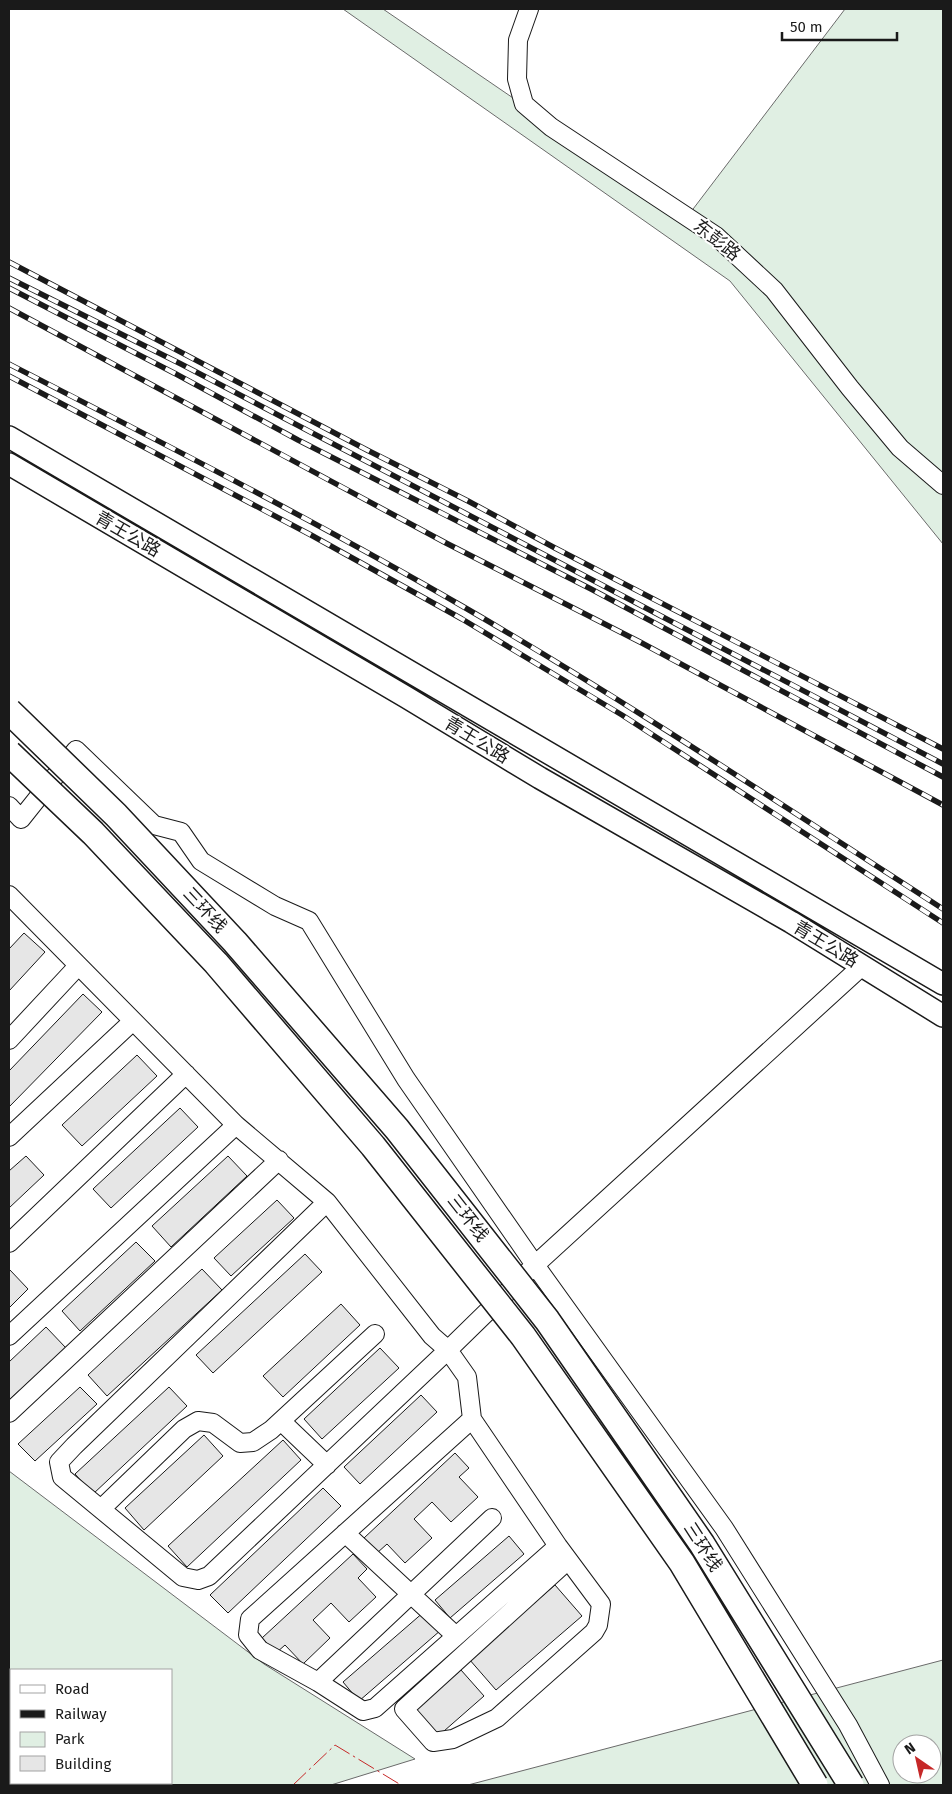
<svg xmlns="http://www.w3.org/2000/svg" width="952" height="1794" viewBox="0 0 952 1794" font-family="'Fira Sans','Noto Sans SC',sans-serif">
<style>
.green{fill:#e0efe3;stroke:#6a6a6a;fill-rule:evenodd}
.building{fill:#e6e6e6;stroke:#1a1a1a}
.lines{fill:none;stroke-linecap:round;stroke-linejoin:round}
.minor-casing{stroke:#1a1a1a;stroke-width:20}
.major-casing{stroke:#1a1a1a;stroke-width:24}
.minor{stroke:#fff;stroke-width:18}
.major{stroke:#fff;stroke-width:21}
.rail-casing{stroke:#1a1a1a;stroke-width:5.5}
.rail{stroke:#fff;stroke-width:4;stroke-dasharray:11;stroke-linecap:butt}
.highway-bridge-casing{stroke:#1a1a1a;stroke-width:28;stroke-linecap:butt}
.highway-bridge{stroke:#fff;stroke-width:25}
.power{stroke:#c62828;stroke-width:1;stroke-dasharray:18 4 2.5 4;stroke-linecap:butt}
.labels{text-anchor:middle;stroke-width:4;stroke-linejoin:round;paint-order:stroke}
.street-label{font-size:18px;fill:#1a1a1a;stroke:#fff}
</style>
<rect width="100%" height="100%" fill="#fff"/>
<!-- green -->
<path class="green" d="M 343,9 L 383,9 L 687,217 L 845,9 L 943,9 L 943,544 L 730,281 Z
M 9,1471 L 264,1664 L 415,1759 L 331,1785 L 9,1785 ZM 11,1670 L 171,1670 L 171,1783 L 11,1783 Z
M 943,1660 L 943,1785 L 468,1785 ZM 902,1744 L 932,1744 L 932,1774 L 902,1774 Z"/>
<!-- building -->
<path class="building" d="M 24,933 L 45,952 L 9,991 L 9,949 Z
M 83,994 L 102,1012 L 9,1107 L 9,1071 Z
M 137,1055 L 157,1076 L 82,1146 L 62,1125 Z
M 180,1108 L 198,1127 L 111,1208 L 93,1189 Z
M 26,1156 L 44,1175 L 9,1208 L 9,1171 Z
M 228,1156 L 247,1176 L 171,1247 L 152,1226 Z
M 277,1200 L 294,1218 L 231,1276 L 214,1258 Z
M 136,1242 L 155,1261 L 80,1331 L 62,1311 Z
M 305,1254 L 322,1272 L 213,1373 L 196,1355 Z
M 202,1269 L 222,1290 L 107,1396 L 88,1375 Z
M 10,1270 L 28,1289 L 9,1308 L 9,1271 Z
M 341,1304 L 360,1325 L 283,1397 L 263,1376 Z
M 46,1327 L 66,1348 L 9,1400 L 9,1362 Z
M 380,1348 L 399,1368 L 322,1439 L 304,1419 Z
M 80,1387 L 97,1404 L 35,1461 L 18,1444 Z
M 169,1387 L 187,1406 L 93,1494 L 75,1474 Z
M 421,1395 L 437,1412 L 360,1484 L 344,1467 Z
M 204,1435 L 223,1456 L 144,1530 L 125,1508 Z
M 283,1440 L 301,1460 L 187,1567 L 168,1546 Z
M 455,1453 L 469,1468 L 459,1477 L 478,1497 L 451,1522 L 432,1502 L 414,1519 L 432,1538 L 405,1563 L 387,1544 L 377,1553 L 364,1538 Z
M 323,1488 L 341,1506 L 228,1613 L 210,1595 Z
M 509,1536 L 524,1554 L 450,1618 L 435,1600 Z
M 353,1554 L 367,1569 L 358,1578 L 376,1597 L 349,1622 L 331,1603 L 313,1620 L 330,1638 L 303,1664 L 285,1645 L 276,1653 L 262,1638 Z
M 555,1585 L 582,1616 L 496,1690 L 469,1659 Z
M 425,1611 L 441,1630 L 359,1701 L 343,1682 Z
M 461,1670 L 484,1696 L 436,1738 L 413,1711 Z"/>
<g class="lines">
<defs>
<path id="minor" d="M 529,9 L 518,40 L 517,79 L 524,104 L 551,127 L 716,236 L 774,290 L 850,388 L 900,448 L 943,485
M 9,806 L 21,819 L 76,750 L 154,825 L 181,832 L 201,861 L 275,906 L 309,921 L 406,1079 L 535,1265 L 724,1528 L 848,1725 L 880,1785
M 9,895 L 236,1125 L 327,1202 L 432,1336 L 448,1350 L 467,1377 L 472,1419 L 558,1546 L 601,1604 L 598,1625 L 594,1632 L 497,1718 L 453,1739 L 433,1742 L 404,1709 L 568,1560
M 9,1040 L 78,966
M 9,1137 L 133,1021
M 327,1202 L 74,1446 L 59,1462 L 62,1477 L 183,1577 L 198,1580 L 209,1576 L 448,1350 L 535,1265 L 862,966
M 9,1243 L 186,1074
M 9,1336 L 236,1125
M 9,1413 L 279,1160
M 281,1421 L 327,1465
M 101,1509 L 184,1429 L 198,1421 L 213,1423 L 240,1443 L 253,1442 L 271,1430 L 375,1334
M 492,1518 L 318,1682 L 363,1711 L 375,1708 L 558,1546
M 345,1533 L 456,1636
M 318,1682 L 260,1650 L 248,1635 L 250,1619 L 472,1419"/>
<path id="major" d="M 9,437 L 943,984
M 9,464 L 406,697 L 540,778 L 791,922 L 943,1016"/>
</defs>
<!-- minor casing -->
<use href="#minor" class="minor-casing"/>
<!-- major casing -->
<use href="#major" class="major-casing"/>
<!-- minor -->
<use href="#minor" class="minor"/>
<!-- major -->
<use href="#major" class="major"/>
<defs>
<path id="rail" d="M 9,262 L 367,450 L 468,501 L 555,548 L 943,749
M 9,278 L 181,364 L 943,764
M 9,288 L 176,374 L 298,440 L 591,589 L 943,777
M 9,308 L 446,543 L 640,642 L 943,805
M 9,364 C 163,443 319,523 469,610 C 631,704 786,808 943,909
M 9,376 L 311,535 L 462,619 L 622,715 L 943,923
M 9,1720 L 11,1722
M 9,1737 L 11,1739
M 63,1783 L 65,1785
M 83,1783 L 86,1785"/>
</defs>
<!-- rail casing -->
<use href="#rail" class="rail-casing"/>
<!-- rail -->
<use href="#rail" class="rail"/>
<defs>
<path id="highway-bridge" d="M 9,711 L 116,815 L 235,942 L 397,1129 L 547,1320 L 702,1544 L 851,1785
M 9,753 L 93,833 L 216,963 L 373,1146 L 523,1336 L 682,1563 L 815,1785"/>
</defs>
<!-- highway-bridge casing -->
<use href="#highway-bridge" class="highway-bridge-casing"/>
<!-- highway-bridge -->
<use href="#highway-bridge" class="highway-bridge"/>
<!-- power -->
<path class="power" d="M 293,1785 L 335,1745 L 401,1785"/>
</g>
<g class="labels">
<!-- street labels -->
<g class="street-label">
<text transform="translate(717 240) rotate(39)" y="6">东彭路</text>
<text transform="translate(128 534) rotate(30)" y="6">青王公路</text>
<text transform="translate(477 740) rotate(31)" y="6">青王公路</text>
<text transform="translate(205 910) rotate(47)" y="6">三环线</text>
<text transform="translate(826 944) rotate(31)" y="6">青王公路</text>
<text transform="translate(468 1218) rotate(52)" y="6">三环线</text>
<text transform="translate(703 1547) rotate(57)" y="6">三环线</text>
</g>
</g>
<!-- border -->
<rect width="952" height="1794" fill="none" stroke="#1a1a1a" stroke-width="20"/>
<!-- legend -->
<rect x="10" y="1669" width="162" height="115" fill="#ffffff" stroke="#a3a3a3"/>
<rect x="20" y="1685" width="25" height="8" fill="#ffffff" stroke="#a3a3a3"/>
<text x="55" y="1694" font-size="15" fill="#1a1a1a">Road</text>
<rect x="20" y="1710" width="25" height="8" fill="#1a1a1a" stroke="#a3a3a3"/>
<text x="55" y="1719" font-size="15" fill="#1a1a1a">Railway</text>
<rect x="20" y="1732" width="25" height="15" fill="#e0efe3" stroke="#a3a3a3"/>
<text x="55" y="1744" font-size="15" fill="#1a1a1a">Park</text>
<rect x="20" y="1756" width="25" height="15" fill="#e6e6e6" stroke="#a3a3a3"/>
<text x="55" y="1769" font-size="15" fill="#1a1a1a">Building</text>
<!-- north arrow -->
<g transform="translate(917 1759) rotate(326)"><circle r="24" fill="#ffffff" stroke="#a3a3a3"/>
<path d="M0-4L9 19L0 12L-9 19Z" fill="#c62828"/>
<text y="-8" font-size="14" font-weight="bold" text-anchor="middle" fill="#1a1a1a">N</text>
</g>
<!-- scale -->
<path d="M782 32v8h115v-8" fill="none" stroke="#1a1a1a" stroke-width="2.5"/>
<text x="790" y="32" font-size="15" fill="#1a1a1a" stroke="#ffffff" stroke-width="4" paint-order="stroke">50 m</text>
</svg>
